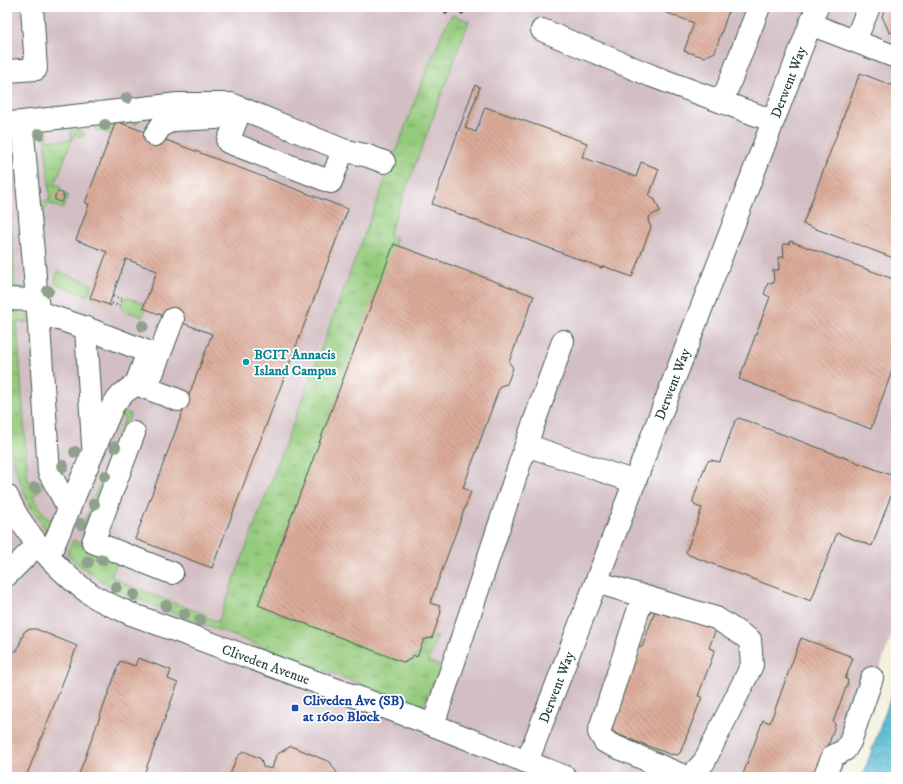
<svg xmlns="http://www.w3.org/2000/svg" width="903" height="784" viewBox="0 0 903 784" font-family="'IM FELL DW Pica',serif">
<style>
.industrial{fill:#d2bec3}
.grass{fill:url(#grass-tufts);stroke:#5a8458}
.garden{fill:#94ca7c;stroke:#5a8458}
.water{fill:url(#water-waves);stroke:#387a82}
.building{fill:url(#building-back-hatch)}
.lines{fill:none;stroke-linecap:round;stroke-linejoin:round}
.minor-casing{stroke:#3f584e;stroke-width:24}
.path{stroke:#3f584e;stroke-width:2.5;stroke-dasharray:1 3;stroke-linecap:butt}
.minor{stroke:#fff;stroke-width:22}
.rail{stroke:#1f3d34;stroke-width:3}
.tree{fill:#8fa18c}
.culture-dot{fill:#0f9aa8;stroke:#fff;stroke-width:1.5}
.transit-dot{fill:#1a4fb4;stroke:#fff;stroke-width:1.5}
.labels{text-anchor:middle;stroke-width:3.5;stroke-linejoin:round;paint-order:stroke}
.street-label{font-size:14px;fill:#1f3d34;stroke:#fff}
.culture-label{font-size:14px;font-weight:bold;fill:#0d838f;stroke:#fff;text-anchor:start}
.transit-label{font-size:14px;font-weight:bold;fill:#164399;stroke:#fff;text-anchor:start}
</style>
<defs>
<pattern id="grass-tufts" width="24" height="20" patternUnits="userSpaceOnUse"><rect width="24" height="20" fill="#94ca7c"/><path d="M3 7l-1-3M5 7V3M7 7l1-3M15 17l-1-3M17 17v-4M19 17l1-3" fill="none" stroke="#78a566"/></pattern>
<pattern id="water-waves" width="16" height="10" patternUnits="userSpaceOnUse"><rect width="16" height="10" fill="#51b7cf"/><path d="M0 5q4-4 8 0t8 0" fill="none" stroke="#4396a9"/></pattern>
<pattern id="building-back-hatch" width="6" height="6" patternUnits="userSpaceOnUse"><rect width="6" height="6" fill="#dcab99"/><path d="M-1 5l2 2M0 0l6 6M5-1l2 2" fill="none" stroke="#b28c7e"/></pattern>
</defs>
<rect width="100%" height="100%" fill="#fff"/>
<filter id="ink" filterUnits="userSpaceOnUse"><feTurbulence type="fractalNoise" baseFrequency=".025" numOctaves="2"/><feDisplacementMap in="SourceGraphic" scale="8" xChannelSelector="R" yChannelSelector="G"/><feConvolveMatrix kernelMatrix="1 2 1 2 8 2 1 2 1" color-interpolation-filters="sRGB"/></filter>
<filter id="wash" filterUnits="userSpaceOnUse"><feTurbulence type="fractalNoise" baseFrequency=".012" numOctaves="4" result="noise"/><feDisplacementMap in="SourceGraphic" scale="16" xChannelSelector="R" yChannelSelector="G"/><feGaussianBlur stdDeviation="0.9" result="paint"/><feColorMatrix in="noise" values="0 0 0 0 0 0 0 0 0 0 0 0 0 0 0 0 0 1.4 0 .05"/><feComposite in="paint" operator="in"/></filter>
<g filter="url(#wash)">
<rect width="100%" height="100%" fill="#f5f1e1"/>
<!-- industrial -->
<path class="industrial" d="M 7,7 L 896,7 L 896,624 L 839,777 L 7,777 Z"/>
<!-- grass -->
<path class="grass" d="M 452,15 L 469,21 L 389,235 L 397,238 L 258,605 L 405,662 L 406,661 L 408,661 L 409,659 L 411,660 L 413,655 L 417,657 L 424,639 L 426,640 L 427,638 L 429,639 L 430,638 L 432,638 L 438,636 L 428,661 L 443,667 L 444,669 L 433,683 L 425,702 L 421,707 L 124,594 C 103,582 85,571 67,554 L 73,540 L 101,551 L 118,562 L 111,576 L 128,585 L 206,615 L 206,617 L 218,622 L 422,82 L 442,33 Z
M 140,116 L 136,125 L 127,122 L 126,124 L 116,121 L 111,135 L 94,129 L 98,118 Z
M 73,129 L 85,133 L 83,137 L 74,134 L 55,184 L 61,186 L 59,192 L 55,195 L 56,200 L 64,199 L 63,193 L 68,195 L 63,209 L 48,203 L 42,218 L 40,218 L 39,201 L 50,200 L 45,137 L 34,137 L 33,131 L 48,131 L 48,141 L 71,140 L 71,130 Z
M 7,153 L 15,287 L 26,287 L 25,290 L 7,290 Z
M 12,310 L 32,318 L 32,322 L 17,322 L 28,481 L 40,482 L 42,489 L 33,496 L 48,520 L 58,514 L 47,532 C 43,525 37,518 33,511 C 18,483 9,453 7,421 L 7,312 L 8,311 Z
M 123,412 L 131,414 L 88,528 L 79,525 L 80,520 L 85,521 L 125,418 L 121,416 Z"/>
<!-- garden -->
<path class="garden" d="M 58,271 L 92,284 L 88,296 L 54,283 Z
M 126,297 L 145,304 L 143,308 L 145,309 L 142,317 L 121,309 Z"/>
<!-- water -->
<path class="water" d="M 896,683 L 896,777 L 862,777 Z"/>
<g id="blocks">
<!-- building -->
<path class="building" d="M 651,7 L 730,7 L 715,52 L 704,57 L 684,51 L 694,23 Z
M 886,7 L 896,7 L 896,34 L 889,32 L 882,16 Z
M 860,73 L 896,87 L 896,259 L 803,224 Z
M 475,85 L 480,87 L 465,128 L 476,132 L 485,107 L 587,143 L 582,157 L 636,177 L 641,162 L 659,169 L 649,196 L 654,198 L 660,211 L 650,216 L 648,221 L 651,227 L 632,277 L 603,266 L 602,268 L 432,204 Z
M 116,121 L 348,209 L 212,568 L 135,539 L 212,334 L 143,308 L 157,271 L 126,259 L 109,305 L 90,298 L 107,252 L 76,240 L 89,204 L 85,203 Z
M 59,192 L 63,193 L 64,199 L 60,202 L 55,200 L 55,195 Z
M 790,241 L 896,280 L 896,373 L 892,371 L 871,429 L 739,379 L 770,297 L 764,294 L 768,283 L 774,283 L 773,270 L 779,270 L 778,257 L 784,257 L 783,244 L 789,244 Z
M 394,244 L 534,296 L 509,362 L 513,368 L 507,384 L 500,386 L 463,488 L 471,491 L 430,603 L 440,606 L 439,608 L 441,609 L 440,611 L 441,612 L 432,638 L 430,638 L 429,639 L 427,638 L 426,640 L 424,639 L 417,657 L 413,655 L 411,660 L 409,659 L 408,661 L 406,661 L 405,663 L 258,605 Z
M 739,418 L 896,477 L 896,482 L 872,546 L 837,533 L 811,601 L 689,555 L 686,552 L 702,508 L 696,506 L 693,502 L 693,500 L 706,464 L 708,461 L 711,460 L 720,462 L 735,421 L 737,419 Z
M 656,608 L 717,626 L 709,648 L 715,650 L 698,696 L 702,697 L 680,753 L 677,755 L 672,754 L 672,755 L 616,734 L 616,733 L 612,730 L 611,729 L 625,688 L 624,687 L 637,647 L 642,647 Z
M 32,629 L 36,629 L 77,646 L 26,777 L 7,777 L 7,670 L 15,650 L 17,651 L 24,632 L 27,630 Z
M 801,638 L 850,656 L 853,658 L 845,679 L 847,679 L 848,682 L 833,722 L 835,724 L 835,725 L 823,762 L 820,764 L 818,764 L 813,777 L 742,777 L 763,720 L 770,723 Z
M 138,658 L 171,670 L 168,679 L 178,683 L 143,777 L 78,777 L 120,661 L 135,666 Z
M 291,746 L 330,762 L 337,773 L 335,777 L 229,777 L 237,757 L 244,751 L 261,759 L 263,767 L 272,769 L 276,755 Z"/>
</g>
</g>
<g filter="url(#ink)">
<use href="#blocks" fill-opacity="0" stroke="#3f584e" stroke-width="1"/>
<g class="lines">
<defs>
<path id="minor" d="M 759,7 L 722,102 L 773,121
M 810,24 L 896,57
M 542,30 L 652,76 L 722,102
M 855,41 L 869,7
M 7,71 L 36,69 L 32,7
M 22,122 L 178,104 L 231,104 L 343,150 L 331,182 L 228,142 L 241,108
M 7,123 L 22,122 L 38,312 L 49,472 L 69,509
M 155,135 L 161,126 L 173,120 L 216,118
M 343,150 L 368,156 L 384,162
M 7,299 L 37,300
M 38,312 L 86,328 L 148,352 L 136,384
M 86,328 L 93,445
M 152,374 L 173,319
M 134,433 L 93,542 L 172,573
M 526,445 L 635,482
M 7,496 C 11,504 15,513 20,520 C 38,548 65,577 92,595 C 104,603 118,608 131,614 L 433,725 L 565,777
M 49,556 L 113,405 L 122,394 L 136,384 L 178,400
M 7,575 L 38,544
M 596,582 L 716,618 L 750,640 L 752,665 L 704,762 L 690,777
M 643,596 L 599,732 L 605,742 L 686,777
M 433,725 L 526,445 L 563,341
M 527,762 L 817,7
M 824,777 L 833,756 L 845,750 L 850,742 L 872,678"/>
</defs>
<!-- minor casing -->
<use href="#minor" class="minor-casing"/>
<!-- path -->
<path class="path" d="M 110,306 L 111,303 L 119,306 L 122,299 L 112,296"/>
<!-- minor -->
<use href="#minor" class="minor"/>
<!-- rail -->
<path class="rail" d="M 446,13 L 449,7
M 462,13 L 464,7"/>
</g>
<!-- trees -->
<g class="tree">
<circle cx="127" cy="98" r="6"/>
<circle cx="105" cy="125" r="6"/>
<circle cx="39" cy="134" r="6"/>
<circle cx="48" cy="291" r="6"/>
<circle cx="143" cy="326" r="6"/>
<circle cx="115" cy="447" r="6"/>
<circle cx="75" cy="452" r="6"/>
<circle cx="63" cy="466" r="6"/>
<circle cx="105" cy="476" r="6"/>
<circle cx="35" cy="488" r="6"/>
<circle cx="94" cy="504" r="6"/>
<circle cx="81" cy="524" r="6"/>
<circle cx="102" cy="560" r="6"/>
<circle cx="88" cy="562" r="6"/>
<circle cx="116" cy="587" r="6"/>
<circle cx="134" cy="595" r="6"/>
<circle cx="166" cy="606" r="6"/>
<circle cx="184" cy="614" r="6"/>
<circle cx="200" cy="620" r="6"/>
</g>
</g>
<!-- markers -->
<circle class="culture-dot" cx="246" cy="362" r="4"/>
<rect class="transit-dot" x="291" y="704" width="8" height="8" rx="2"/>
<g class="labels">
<!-- street labels -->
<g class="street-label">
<text transform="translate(788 82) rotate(-69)" y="5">Derwent Way</text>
<text transform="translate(672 384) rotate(-69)" y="5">Derwent Way</text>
<text transform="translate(266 664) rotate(20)" y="5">Cliveden Avenue</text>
<text transform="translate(556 687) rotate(-69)" y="5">Derwent Way</text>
</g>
<!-- culture labels -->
<g class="culture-label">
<text x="254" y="359">BCIT Annacis<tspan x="254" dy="16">Island Campus</tspan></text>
</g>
<!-- transit labels -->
<g class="transit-label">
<text x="303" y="705">Cliveden Ave (SB)<tspan x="303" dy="16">at 1600 Block</tspan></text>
</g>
</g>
<!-- margin -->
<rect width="903" height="784" fill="none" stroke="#fff" stroke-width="24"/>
</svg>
